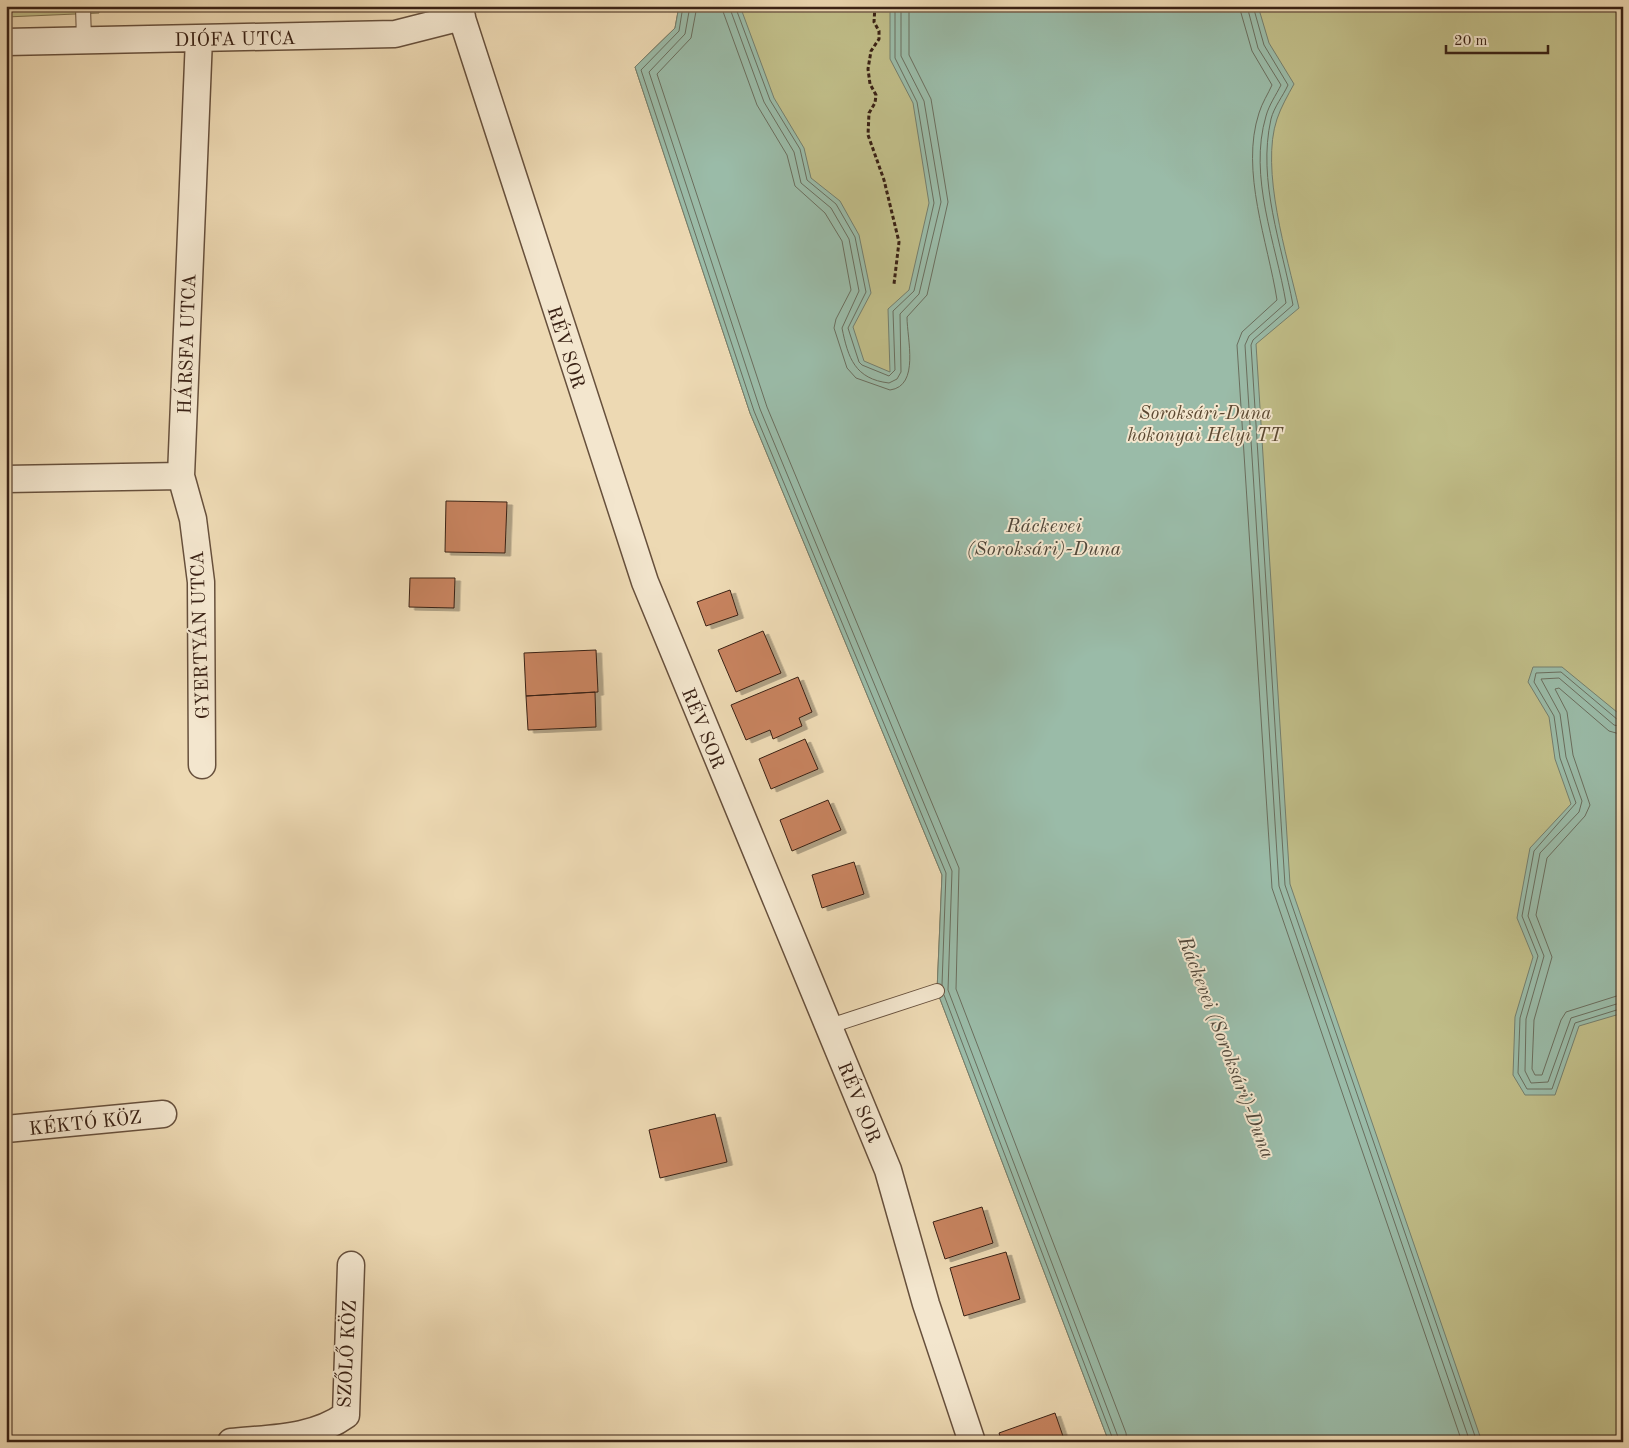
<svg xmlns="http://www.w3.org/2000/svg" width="1629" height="1448" viewBox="0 0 1629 1448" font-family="'Old Standard TT',serif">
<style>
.green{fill:#c0bd88;stroke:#7d704e}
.water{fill:#9abba8;stroke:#747e6d}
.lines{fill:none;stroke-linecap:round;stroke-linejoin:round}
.shore{stroke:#6a6e5e;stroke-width:1}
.building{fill:#c7835e;stroke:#3a2215;filter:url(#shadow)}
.service-casing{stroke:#67503c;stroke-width:16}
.minor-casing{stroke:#67503c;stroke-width:29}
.path{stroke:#3a2215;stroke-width:3;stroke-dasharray:4 2.5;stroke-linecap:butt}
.service{stroke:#f3e6ce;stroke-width:14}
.minor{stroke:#f3e6ce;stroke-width:26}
.labels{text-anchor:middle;stroke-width:4;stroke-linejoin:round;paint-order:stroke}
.street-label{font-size:19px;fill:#3a2215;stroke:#f3e6ce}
.park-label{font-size:19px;font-style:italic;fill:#5c4932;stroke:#f3e6ce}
.water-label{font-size:20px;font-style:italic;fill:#52483a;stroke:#f3e6ce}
</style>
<defs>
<filter id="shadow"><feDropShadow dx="5.5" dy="3" stdDeviation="0" flood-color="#0004"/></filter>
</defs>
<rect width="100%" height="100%" fill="#edd9b3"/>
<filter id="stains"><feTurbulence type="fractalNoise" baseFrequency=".004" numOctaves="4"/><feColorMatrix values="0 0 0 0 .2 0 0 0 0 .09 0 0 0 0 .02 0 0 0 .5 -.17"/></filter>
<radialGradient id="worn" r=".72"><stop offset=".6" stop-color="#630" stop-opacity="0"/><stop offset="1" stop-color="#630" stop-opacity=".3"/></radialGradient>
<!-- green -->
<path class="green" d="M 6,6 L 99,6 L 99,13 L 6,17 Z
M 679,6 L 1623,6 L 1623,1442 L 1109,1442 L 937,991 L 942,875 L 750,413 L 635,67 L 675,28 Z"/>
<!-- water -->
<path class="water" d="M 679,6 L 740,6 L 774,98 L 804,148 L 811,178 L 840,201 L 859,235 L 871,293 L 853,327 L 864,361 L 890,372 L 888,309 L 909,290 L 929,203 L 913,103 L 890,59 L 890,6 L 1258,6 L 1269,43 L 1294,84 C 1288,95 1281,107 1277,119 C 1260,169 1287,256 1299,308 L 1256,344 L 1290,884 L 1482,1442 L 1109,1442 L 937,991 L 942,875 L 750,413 L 635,67 L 675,28 Z
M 1533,667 L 1562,667 L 1623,717 L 1623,1013 L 1579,1026 L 1555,1095 L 1525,1095 L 1513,1075 L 1515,1017 L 1533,957 L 1517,918 L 1530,848 L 1571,804 L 1555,759 L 1549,717 L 1528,682 Z"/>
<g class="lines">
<!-- shore -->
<path class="shore" d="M 683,6 L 679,31 L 641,70 L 754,411 L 946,873 L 942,985
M 690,6 L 685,34 L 649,72 L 760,409 L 952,871 L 948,990 L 1120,1442
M 697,6 L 691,38 L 657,74 L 767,407 L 959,868 L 956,989 L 1126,1433 L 1127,1442
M 721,6 L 757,105 L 787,155 L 795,186 L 825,213 L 842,241 L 851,290 L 836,319 L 834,328 L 847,368 L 856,378 L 890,390 C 920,386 907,339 907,317 L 927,295 L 948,202 L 931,99 L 909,55 L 909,6
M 729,6 L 764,102 L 794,152 L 801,183 L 831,208 L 849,239 L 859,291 L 842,328 C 848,358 855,379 889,383 L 897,379 L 901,372 L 900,314 L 919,294 L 941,202 L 924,101 L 901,56 L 901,6
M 735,6 L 770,100 L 800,149 L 807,180 L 836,204 L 855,237 L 866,292 L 848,328 L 859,362 L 862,365 L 889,376 L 895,370 L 893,311 L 914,291 L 934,203 L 917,102 L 895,58 L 895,6
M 1239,6 L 1252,51 L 1272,85 C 1268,94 1262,103 1259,113 C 1240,171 1268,242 1277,300 L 1242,332 L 1237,345 L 1272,888 L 1462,1442
M 1247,6 L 1258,48 L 1281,85 C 1276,95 1269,105 1266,116 C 1248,177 1276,243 1286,303 L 1249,336 L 1245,345 L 1279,886 L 1470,1442
M 1253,6 L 1264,45 L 1288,85 C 1283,96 1274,107 1271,119 C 1257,181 1282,245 1293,305 L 1253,340 L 1251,345 L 1285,885 L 1477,1442
M 1623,721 L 1618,720 L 1561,672 L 1536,673 L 1534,682 L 1554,716 L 1560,758 L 1576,803 L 1534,851 L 1522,916 L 1538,956 L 1520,1018 L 1518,1073 L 1527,1089 L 1552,1089 L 1575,1023 L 1623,1008
M 1623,727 L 1614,725 L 1559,678 L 1541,679 L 1560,714 L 1566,757 L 1582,801 L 1579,812 L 1540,853 L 1528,916 L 1544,956 L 1526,1019 L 1525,1071 L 1531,1083 L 1548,1082 L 1571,1018 L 1623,1002
M 1623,735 L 1609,731 L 1559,688 L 1555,689 L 1567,712 L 1573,755 L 1590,805 L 1585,816 L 1547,858 L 1536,915 L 1552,957 L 1534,1020 L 1532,1069 L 1535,1075 L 1542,1075 L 1561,1020 L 1566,1012 L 1623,994
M 944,995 L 1114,1442"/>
</g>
<!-- building -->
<path class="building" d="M 446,501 L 507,502 L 505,553 L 445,552 Z
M 410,578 L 455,578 L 454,608 L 409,607 Z
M 730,590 L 738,615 L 706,626 L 697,602 Z
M 763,631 L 781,673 L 736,692 L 718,650 Z
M 596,650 L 598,692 L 526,696 L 524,653 Z
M 798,677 L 812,712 L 799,718 L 802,726 L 773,739 L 770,730 L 746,740 L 731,705 Z
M 595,692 L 596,727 L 528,730 L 526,696 Z
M 805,739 L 818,769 L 771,789 L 759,759 Z
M 828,800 L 841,830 L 792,851 L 780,820 Z
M 854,862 L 864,894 L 822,908 L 812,875 Z
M 715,1114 L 727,1162 L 660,1178 L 649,1130 Z
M 982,1207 L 993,1243 L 945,1259 L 933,1222 Z
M 1006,1252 L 1020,1299 L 964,1316 L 950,1268 Z
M 1055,1413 L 1065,1442 L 1002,1442 L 999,1433 Z"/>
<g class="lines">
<defs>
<path id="service" d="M 83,6 L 84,41
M 830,1026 L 937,991"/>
<path id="minor" d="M 458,6 L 645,582 L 888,1170 L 926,1304 L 972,1442
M 6,42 L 395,34 L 462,17
M 181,476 L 193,519 L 201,582 L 202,765
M 6,479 L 181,476 L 199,38
M 6,1129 L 163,1114
M 231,1442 C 271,1438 313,1439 346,1415 L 351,1265"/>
</defs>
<!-- service casing -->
<use href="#service" class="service-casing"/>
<!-- minor casing -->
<use href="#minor" class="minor-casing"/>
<!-- path -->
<path class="path" d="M 875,6 L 874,22 L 879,31 L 879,39 L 871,51 L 868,69 L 870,84 L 876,95 L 875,103 L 869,113 L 868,135 L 884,180 L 899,242 L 894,284"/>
<!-- service -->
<use href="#service" class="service"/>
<!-- minor -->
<use href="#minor" class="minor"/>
</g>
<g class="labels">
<!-- street labels -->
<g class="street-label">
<text transform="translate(235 38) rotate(-1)" y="7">DIÓFA UTCA</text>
<text transform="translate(186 344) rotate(-88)" y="7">HÁRSFA UTCA</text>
<text transform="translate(567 347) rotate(72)" y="7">RÉV SOR</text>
<text transform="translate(199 635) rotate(-92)" y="7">GYERTYÁN UTCA</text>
<text transform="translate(704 728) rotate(68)" y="7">RÉV SOR</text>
<text transform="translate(860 1102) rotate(68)" y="7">RÉV SOR</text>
<text transform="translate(85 1122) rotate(-6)" y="7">KÉKTÓ KÖZ</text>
<text transform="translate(346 1354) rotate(-87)" y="7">SZŐLŐ KÖZ</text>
</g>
<!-- park labels -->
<g class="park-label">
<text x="1205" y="419">Soroksári-Duna<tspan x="1205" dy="22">hókonyai Helyi TT</tspan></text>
</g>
<!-- water labels -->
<g class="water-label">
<text x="1044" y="532">Ráckevei<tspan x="1044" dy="23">(Soroksári)-Duna</tspan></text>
<text transform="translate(1227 1047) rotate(69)" y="7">Ráckevei (Soroksári)-Duna</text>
</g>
</g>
<!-- margin -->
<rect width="1629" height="1448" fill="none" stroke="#edd9b3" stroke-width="25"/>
<rect x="8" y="8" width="1614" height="1433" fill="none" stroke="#3a2215" stroke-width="2.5"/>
<rect x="12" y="12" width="1604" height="1423" fill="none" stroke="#3a2215"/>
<!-- scale -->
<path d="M1446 45v8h102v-8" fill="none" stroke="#3a2215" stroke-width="2.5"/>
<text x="1454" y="45" font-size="15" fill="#3a2215" stroke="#f3e6ce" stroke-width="4" paint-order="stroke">20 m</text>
<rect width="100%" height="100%" filter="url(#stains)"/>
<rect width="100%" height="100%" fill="url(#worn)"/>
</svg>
